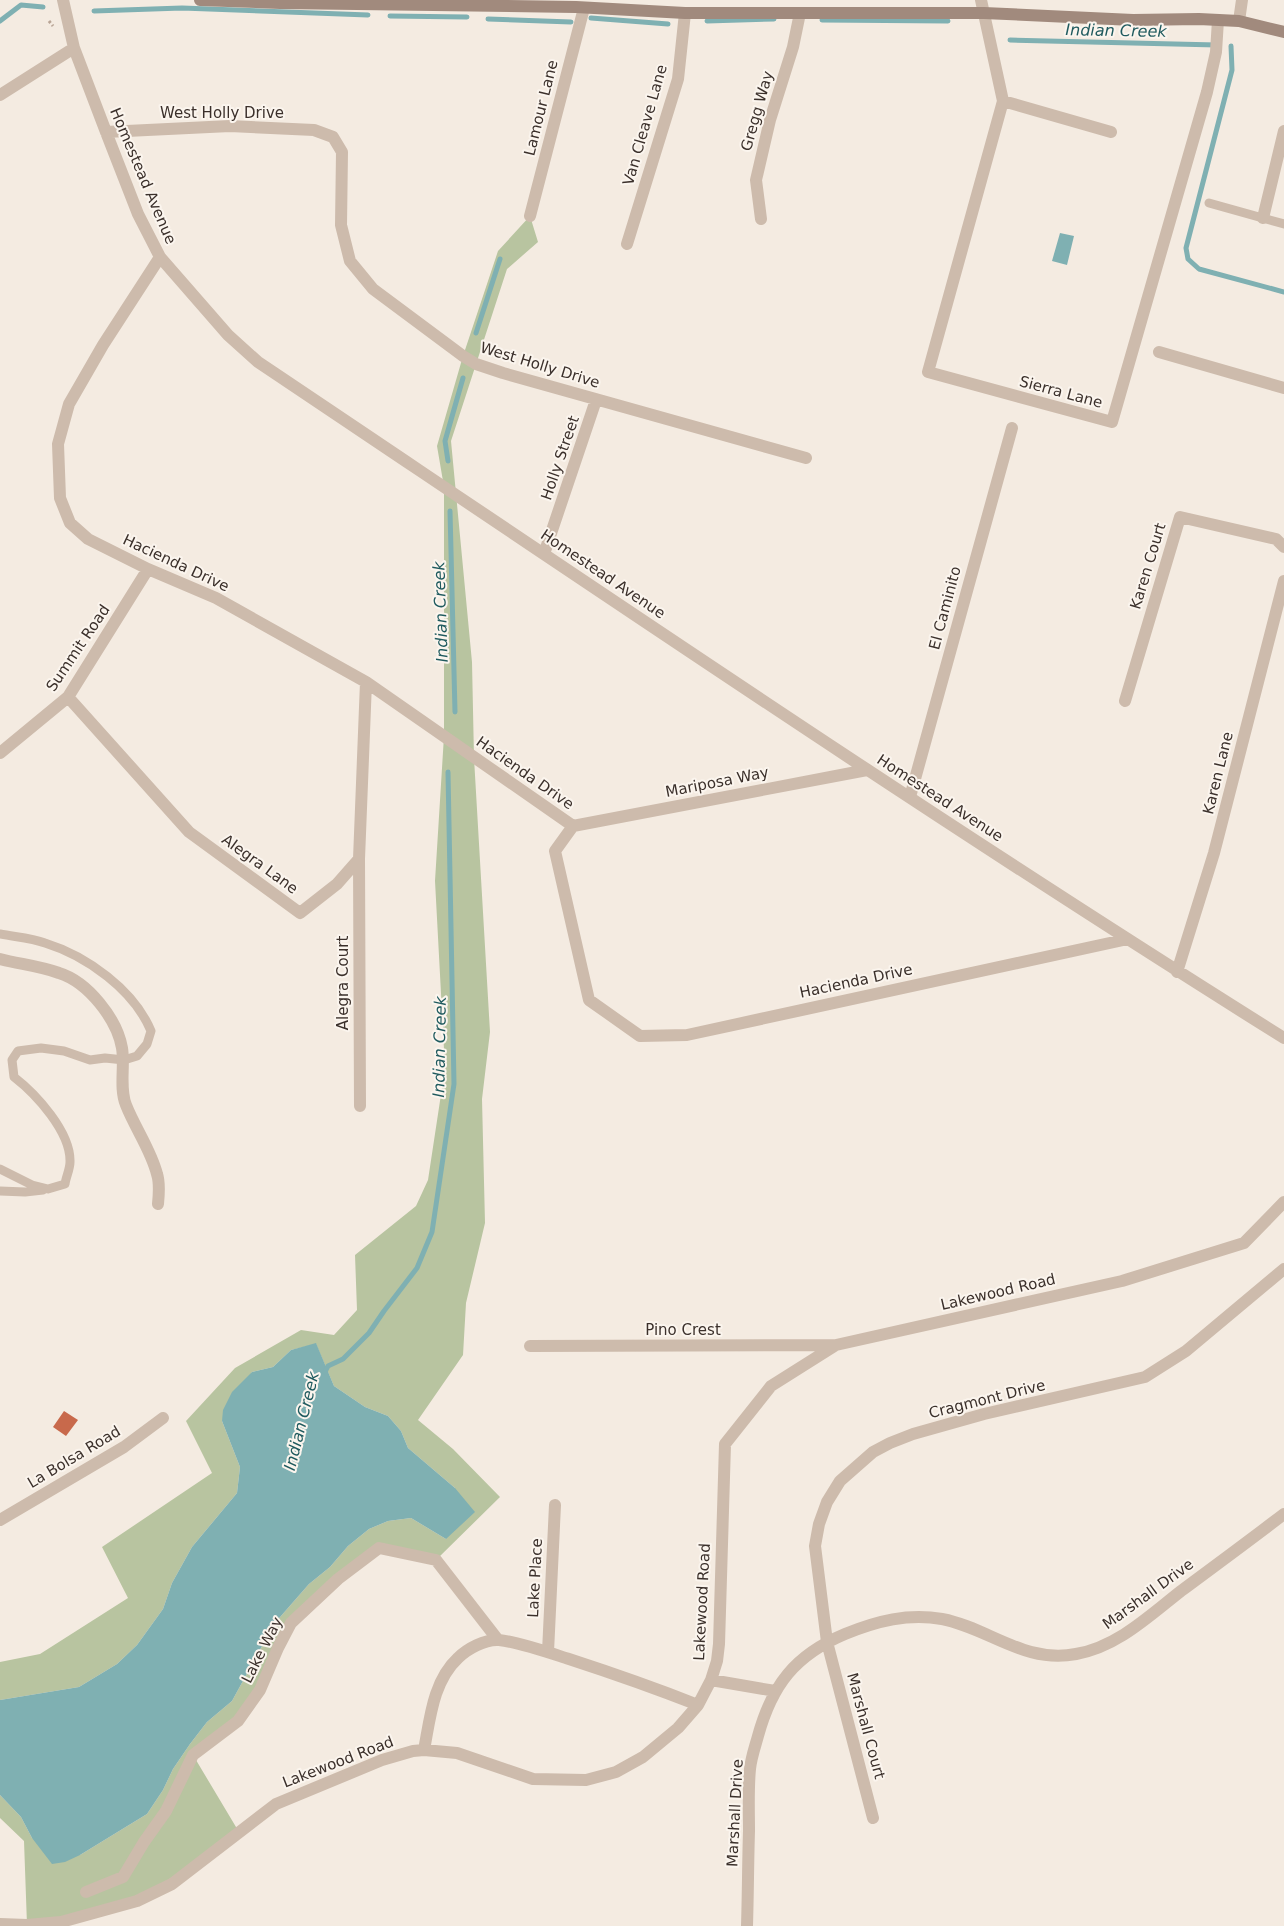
<svg xmlns="http://www.w3.org/2000/svg" width="1284" height="1926" viewBox="0 0 1284 1926" font-family="'DejaVu Sans',sans-serif">
<style>
.green{fill:#b8c4a0}
.water{fill:#7fb0b2}
.lines{fill:none;stroke-linecap:round;stroke-linejoin:round}
.stream{stroke:#7fb0b2;stroke-width:5}
.building{fill:#c8694b}
.path{stroke:#b9a596;stroke-width:3;stroke-dasharray:2.5 2.5;stroke-linecap:butt}
.lane{stroke:#cdbbac;stroke-width:9}
.street{stroke:#cdbbac;stroke-width:12}
.secondary{stroke:#a18a7d;stroke-width:12}
.labels{text-anchor:middle;stroke-width:4;stroke-linejoin:round;paint-order:stroke}
.street-label{font-size:15px;fill:#3b302b;stroke:#fbf5ee}
.water-label{font-size:16px;font-style:italic;fill:#1f5a5e;stroke:#fbf5ee}
</style>
<rect width="100%" height="100%" fill="#f4ebe1"/>
<!-- green -->
<path class="green" d="M 530,216 L 538,242 L 507,269 L 451,441 L 472,662 L 474,758 L 490,1032 L 482,1099 L 485,1223 L 466,1303 L 463,1355 L 418,1420 L 453,1449 L 500,1497 L 436,1560 L 379,1548 L 291,1623 L 238,1721 L 193,1755 L 239,1832 L 137,1901 L 27,1925 L 24,1841 L 0,1818 L 0,1795 L 21,1817 L 32,1838 L 80,1855 L 147,1814 L 163,1790 L 173,1769 L 190,1744 L 207,1722 L 232,1701 L 274,1624 L 309,1584 L 330,1567 L 348,1546 L 369,1529 L 388,1521 L 411,1518 L 446,1539 L 455,1488 L 408,1448 L 401,1431 L 388,1416 L 365,1407 L 334,1386 L 316,1344 L 291,1350 L 273,1367 L 252,1372 L 222,1421 L 240,1467 L 237,1493 L 192,1547 L 172,1583 L 163,1609 L 137,1645 L 117,1664 L 79,1687 L 0,1700 L 0,1662 L 40,1654 L 128,1598 L 102,1547 L 212,1473 L 186,1421 L 235,1368 L 301,1330 L 334,1335 L 357,1310 L 355,1255 L 416,1206 L 428,1180 L 445,1068 L 435,881 L 444,736 L 444,487 L 437,446 L 463,356 L 498,251 Z"/>
<!-- water -->
<path class="water" d="M 1060,233 L 1074,236 L 1067,265 L 1052,261 Z
M 316,1343 L 334,1386 L 365,1407 L 388,1416 L 401,1431 L 408,1448 L 455,1488 L 475,1512 L 446,1539 L 411,1518 L 388,1521 L 369,1529 L 348,1546 L 330,1567 L 309,1584 L 274,1624 L 232,1701 L 207,1722 L 190,1744 L 173,1769 L 163,1790 L 147,1814 L 80,1855 L 65,1862 L 52,1864 L 32,1838 L 21,1817 L 0,1795 L 0,1700 L 79,1687 L 117,1664 L 137,1645 L 163,1609 L 172,1583 L 192,1547 L 237,1493 L 240,1467 L 222,1421 L 223,1410 L 232,1392 L 252,1372 L 273,1367 L 291,1350 Z"/>
<g class="lines">
<!-- stream -->
<path class="stream" d="M 94,11 L 182,8 L 368,15
M 390,16 L 467,17
M 591,18 L 668,24
M 488,19 L 571,22
M 822,20 L 948,21
M 0,21 L 21,5 L 43,7
M 707,21 L 774,19
M 1010,40 L 1217,45
M 1231,46 L 1232,70 L 1186,248 L 1188,259 L 1199,269 L 1284,292
M 476,333 L 500,259
M 448,461 L 445,441 L 463,378
M 450,511 L 455,712
M 325,1372 L 328,1366 L 343,1359 L 369,1333 L 384,1311 L 417,1268 L 432,1232 L 454,1084 L 448,772"/>
</g>
<!-- building -->
<path class="building" d="M 64,1411 L 78,1420 L 66,1436 L 53,1427 Z"/>
<g class="lines">
<!-- path -->
<path class="path" d="M 49,21 L 53,26"/>
<!-- lane -->
<path class="lane" d="M 1209,203 L 1284,224
M 0,934 C 15,937 31,938 45,943 C 87,956 134,990 151,1031 L 147,1044 L 137,1056 L 124,1060 L 105,1058 L 90,1060 L 64,1051 L 41,1048 L 18,1051 L 12,1060 L 14,1077 C 36,1094 71,1132 70,1162 C 70,1169 66,1177 65,1184 L 48,1189 L 32,1185 L 0,1169
M 0,1191 L 25,1192 L 43,1190"/>
<!-- street -->
<path class="street" d="M 63,0 L 74,48 L 106,132 L 138,214 L 160,257 L 228,335 L 258,362 C 598,590 937,821 1284,1038
M 981,0 L 1003,101 L 928,372 L 1112,422 L 1207,92 L 1216,52 L 1218,20
M 1239,21 L 1242,0
M 0,95 L 74,48
M 1003,101 L 1111,132
M 106,132 L 230,126 L 314,130 L 333,137 L 342,152 L 341,225 L 350,261 L 373,289 L 463,356 L 476,364 L 503,373 L 806,458
M 530,216 L 584,8
M 1263,218 L 1284,131
M 761,219 L 756,180 L 770,120 L 793,47 L 800,13
M 627,244 L 678,79 L 685,13
M 160,257 L 103,345 L 69,404 L 58,444 L 60,498 L 70,523 L 88,539 L 148,569 L 216,598 L 366,682 L 573,826 L 555,851 L 589,1000 L 640,1036 L 687,1035 L 1128,939
M 1159,352 L 1284,388
M 544,554 L 596,400
M 68,697 L 189,832 L 300,913 L 337,884 L 359,859
M 1125,701 L 1180,517 L 1276,539 L 1284,547
M 0,753 L 68,697 L 148,569
M 910,797 L 1012,428
M 573,826 L 867,770
M 0,959 C 19,964 40,966 59,973 C 88,982 117,1019 122,1048 C 125,1066 119,1088 126,1105 C 135,1128 151,1150 157,1174 C 160,1183 159,1194 158,1204
M 1177,972 L 1214,853 L 1284,581
M 360,1106 L 359,859 L 366,682
M 530,1346 L 836,1345
M 0,1520 L 124,1447 L 163,1418
M 548,1652 L 555,1505
M 711,1680 L 775,1691
M 424,1750 C 430,1719 433,1681 458,1658 C 467,1649 485,1639 499,1640 C 518,1642 550,1653 569,1659 C 612,1673 655,1688 698,1705
M 873,1818 L 827,1642 L 815,1546 L 819,1524 L 827,1502 L 840,1481 L 873,1452 L 890,1443 L 913,1434 L 984,1414 L 1145,1377 L 1186,1351 L 1284,1269
M 86,1892 L 123,1877 L 144,1842 L 166,1811 L 193,1755 L 238,1721 L 260,1690 L 278,1648 L 291,1623 L 338,1579 L 379,1548 L 436,1560 L 498,1640
M 0,1924 L 27,1925 L 61,1922 L 137,1901 L 172,1884 L 276,1804 L 382,1760 L 413,1751 L 424,1750 L 457,1753 L 533,1779 L 586,1780 L 616,1772 L 643,1757 L 678,1728 L 698,1705 L 711,1680 L 717,1661 L 719,1644 L 725,1444 L 771,1386 L 836,1345 L 1122,1281 L 1244,1243 L 1284,1202
M 747,1926 C 748,1894 748,1862 749,1831 C 749,1810 748,1789 750,1769 C 751,1758 755,1747 758,1736 C 772,1685 795,1655 845,1634 C 877,1621 908,1613 942,1619 C 989,1628 1024,1664 1076,1654 C 1117,1647 1149,1616 1181,1591 C 1216,1565 1250,1540 1284,1514"/>
<!-- secondary -->
<path class="secondary" d="M 200,0 L 280,3 L 576,7 L 685,13 L 984,13 L 1133,20 L 1199,19 L 1239,21 L 1284,32"/>
</g>
<g class="labels">
<!-- street labels -->
<g class="street-label">
<text transform="translate(541 108) rotate(-76)" y="5">Lamour Lane</text>
<text transform="translate(757 111) rotate(-74)" y="5">Gregg Way</text>
<text x="222" y="118">West Holly Drive</text>
<text transform="translate(645 125) rotate(-74)" y="5">Van Cleave Lane</text>
<text transform="translate(143 176) rotate(67)" y="5">Homestead Avenue</text>
<text transform="translate(540 365) rotate(17)" y="5">West Holly Drive</text>
<text transform="translate(1061 392) rotate(15)" y="5">Sierra Lane</text>
<text transform="translate(560 458) rotate(-71)" y="5">Holly Street</text>
<text transform="translate(176 563) rotate(25)" y="5">Hacienda Drive</text>
<text transform="translate(1148 566) rotate(-73)" y="5">Karen Court</text>
<text transform="translate(603 574) rotate(34)" y="5">Homestead Avenue</text>
<text transform="translate(945 608) rotate(-75)" y="5">El Caminito</text>
<text transform="translate(78 648) rotate(-56)" y="5">Summit Road</text>
<text transform="translate(525 773) rotate(35)" y="5">Hacienda Drive</text>
<text transform="translate(1218 773) rotate(-76)" y="5">Karen Lane</text>
<text transform="translate(717 782) rotate(-11)" y="5">Mariposa Way</text>
<text transform="translate(940 798) rotate(33)" y="5">Homestead Avenue</text>
<text transform="translate(260 864) rotate(36)" y="5">Alegra Lane</text>
<text transform="translate(856 981) rotate(-12)" y="5">Hacienda Drive</text>
<text transform="translate(343 983) rotate(-90)" y="5">Alegra Court</text>
<text transform="translate(998 1292) rotate(-13)" y="5">Lakewood Road</text>
<text x="683" y="1335">Pino Crest</text>
<text transform="translate(987 1399) rotate(-14)" y="5">Cragmont Drive</text>
<text transform="translate(74 1457) rotate(-31)" y="5">La Bolsa Road</text>
<text transform="translate(535 1578) rotate(-87)" y="5">Lake Place</text>
<text transform="translate(1148 1594) rotate(-36)" y="5">Marshall Drive</text>
<text transform="translate(702 1602) rotate(-87)" y="5">Lakewood Road</text>
<text transform="translate(262 1650) rotate(-63)" y="5">Lake Way</text>
<text transform="translate(866 1726) rotate(75)" y="5">Marshall Court</text>
<text transform="translate(338 1762) rotate(-21)" y="5">Lakewood Road</text>
<text transform="translate(735 1813) rotate(-87)" y="5">Marshall Drive</text>
</g>
<!-- water labels -->
<g class="water-label">
<text transform="translate(1116 30) rotate(1)" y="6">Indian Creek</text>
<text transform="translate(440 612) rotate(-92)" y="6">Indian Creek</text>
<text transform="translate(439 1047) rotate(-89)" y="6">Indian Creek</text>
<text transform="translate(301 1421) rotate(-76)" y="6">Indian Creek</text>
</g>
</g>
</svg>
